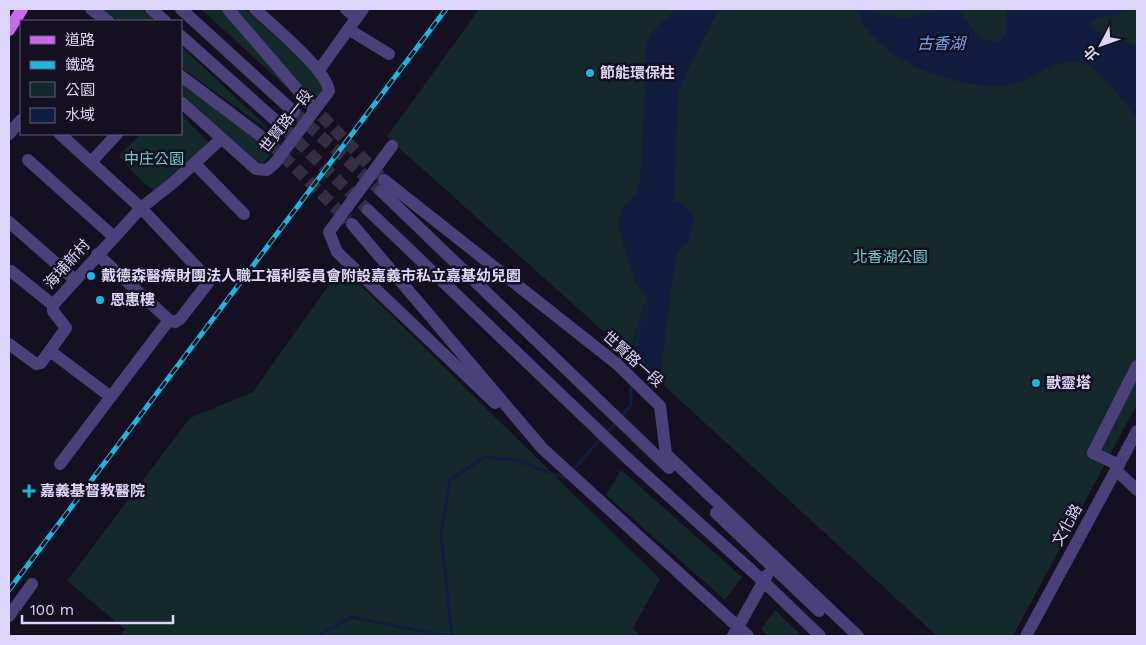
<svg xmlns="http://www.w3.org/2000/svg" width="1146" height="645" viewBox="0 0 1146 645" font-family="'Work Sans','Noto Sans TC',sans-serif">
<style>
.green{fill:#14292b}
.water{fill:#111d3f}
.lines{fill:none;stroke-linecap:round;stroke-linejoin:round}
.stream{stroke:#111d3f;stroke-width:3}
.minor-tunnel{stroke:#332e42;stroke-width:12;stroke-dasharray:12 6;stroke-linecap:butt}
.minor{stroke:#4a417b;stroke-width:12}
.major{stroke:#cb69ed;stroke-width:12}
.rail-casing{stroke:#1bb7e1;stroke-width:5}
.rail{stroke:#151021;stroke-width:3;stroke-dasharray:9;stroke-linecap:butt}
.poi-dot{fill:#1bb7e1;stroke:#151021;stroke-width:2}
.labels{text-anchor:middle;stroke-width:5;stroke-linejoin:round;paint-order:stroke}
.poi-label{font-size:15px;font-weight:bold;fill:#ded6fa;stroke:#151021;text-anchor:start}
.street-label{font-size:15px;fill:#ded6fa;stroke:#151021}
.park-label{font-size:15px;fill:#6ad2c3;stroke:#151021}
.water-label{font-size:16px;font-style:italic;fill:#70a5ee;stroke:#151021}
</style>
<rect width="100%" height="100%" fill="#151021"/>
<!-- green -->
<path class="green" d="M 101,9 L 142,9 L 155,21 L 118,21 Z
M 201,9 L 223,9 L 307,106 Z
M 234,9 L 245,9 L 316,73 L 324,84 L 321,96 L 310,95 Z
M 479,9 L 1137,9 L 1137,404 L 1013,636 L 937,636 L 681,401 L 387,137 Z
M 181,46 L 281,140 L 181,67 Z
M 181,81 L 269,146 L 273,152 L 263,163 L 256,162 L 181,93 Z
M 181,114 L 209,143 L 154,191 L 137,177 L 119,156 L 141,134 L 181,134 Z
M 342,267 L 660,579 L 633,628 L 640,636 L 120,636 L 125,629 L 67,581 L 190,418 L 253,392 Z
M 621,470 L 742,577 L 725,600 L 606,495 Z
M 775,610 L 802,636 L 768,636 L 761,629 Z"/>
<!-- water -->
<path class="water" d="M 677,9 L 719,9 L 688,69 L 678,93 L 674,202 L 680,202 L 694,216 L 689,242 L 678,252 L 674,270 L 660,377 L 633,354 L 650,300 L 635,282 L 618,226 L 621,211 L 635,194 L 640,180 L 646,72 C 643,38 652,29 677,9 Z
M 858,9 L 867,9 L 882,15 L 905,18 L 950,9 L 960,12 L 982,40 L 996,42 L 1006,35 L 1007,9 L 1123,9 L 1119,15 L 1100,17 L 1088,24 L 1104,37 L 1113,37 L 1137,47 L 1137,120 C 1127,105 1100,68 1083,63 C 1055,55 1034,83 1008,85 C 962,90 891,66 865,27 C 861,22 860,14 858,9 Z"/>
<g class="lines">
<!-- stream -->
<path class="stream" d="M 629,371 L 628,359 L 649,296
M 621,417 L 631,405 L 631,382
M 606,434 L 617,421
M 572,471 L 601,438
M 317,636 L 351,617 L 445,636
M 452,636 L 441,535 L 450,480 L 485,457 L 516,460 L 565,478 L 568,475"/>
<!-- minor-tunnel -->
<path class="minor-tunnel" d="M 309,103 L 384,180
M 294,112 L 381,191
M 284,128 L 368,210
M 270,143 L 348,220"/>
<!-- minor -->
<path class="minor" d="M 91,9 L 108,21
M 151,9 L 165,21
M 181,9 L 294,112
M 228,9 L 309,103
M 346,9 L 356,18
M 348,29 L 389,54
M 181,36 L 284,128
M 319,70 L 363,9
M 181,76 L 270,143
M 181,102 L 256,169 L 267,170 L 275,163 L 329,91 C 327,70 272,25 255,9
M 9,134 L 21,120
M 60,134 L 141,208 L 208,279 L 208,283 L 180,319 L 175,322 L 169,320
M 392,146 L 329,232 L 337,252 L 495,403
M 28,160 L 114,237
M 91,162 L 117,134
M 195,164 L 244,214
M 384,180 L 617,364 L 660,406 L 666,454 L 858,636
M 381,191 L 669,468
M 368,210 L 627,458 L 763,581 L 820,636
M 9,222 L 75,280
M 352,224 L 542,448 L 748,636
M 11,271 L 53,305
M 9,344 L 36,364 L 41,363 L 66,328 L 53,311 L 53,305 L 141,208 L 174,182 L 221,139
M 50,351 L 111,397
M 60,464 L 169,320 L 97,254
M 1119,465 L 1093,453 L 1137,366
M 1116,470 L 1137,490
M 716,513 L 819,611
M 9,616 L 32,584
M 733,636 L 767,575
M 1026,636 L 1137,431"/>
<!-- major -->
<path class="major" d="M 9,30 L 22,9"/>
<defs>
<path id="rail" d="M 9,590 L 446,9"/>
</defs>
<!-- rail casing -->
<use href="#rail" class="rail-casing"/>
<!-- rail -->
<use href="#rail" class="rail"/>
</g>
<!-- markers -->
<g class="poi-dot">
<circle cx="590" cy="73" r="5"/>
<circle cx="91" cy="276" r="5"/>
<circle cx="100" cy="300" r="5"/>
<circle cx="1036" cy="383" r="5"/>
<path d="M26.5 483.5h5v5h5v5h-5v5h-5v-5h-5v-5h5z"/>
</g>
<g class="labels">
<!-- poi labels -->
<g class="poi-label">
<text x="600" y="78">節能環保柱</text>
<text x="101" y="281">戴德森醫療財團法人職工福利委員會附設嘉義市私立嘉基幼兒園</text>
<text x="110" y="305">恩惠樓</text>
<text x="1046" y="388">獸靈塔</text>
<text x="40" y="496">嘉義基督教醫院</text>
</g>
<!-- street labels -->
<g class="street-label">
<text transform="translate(286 121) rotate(-52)" y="5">世賢路一段</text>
<text transform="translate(67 264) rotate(-48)" y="5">海埔新村</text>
<text transform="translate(633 359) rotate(42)" y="5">世賢路一段</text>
<text transform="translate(1067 525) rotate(-61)" y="5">文化路</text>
</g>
<!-- park labels -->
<g class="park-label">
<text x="154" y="164">中庄公園</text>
<text x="890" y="262">北香湖公園</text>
</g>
<!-- water labels -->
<g class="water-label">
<text x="941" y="49">古香湖</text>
</g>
</g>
<!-- border -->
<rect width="1146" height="645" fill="none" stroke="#ded6fa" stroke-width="20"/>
<!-- legend -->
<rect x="20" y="20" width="162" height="115" fill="#151021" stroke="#655f78"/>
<rect x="30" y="36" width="25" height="8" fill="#cb69ed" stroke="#655f78"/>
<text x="65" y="45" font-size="15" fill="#ded6fa">道路</text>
<rect x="30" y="61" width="25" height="8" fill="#1bb7e1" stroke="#655f78"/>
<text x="65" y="70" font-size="15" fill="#ded6fa">鐵路</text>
<rect x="30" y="82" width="25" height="15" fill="#14292b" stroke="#655f78"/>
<text x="65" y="95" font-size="15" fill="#ded6fa">公園</text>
<rect x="30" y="108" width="25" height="15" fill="#111d3f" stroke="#655f78"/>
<text x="65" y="120" font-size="15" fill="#ded6fa">水域</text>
<!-- north arrow -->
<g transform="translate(1101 45) rotate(229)" stroke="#151021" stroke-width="4" paint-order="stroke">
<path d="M0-4L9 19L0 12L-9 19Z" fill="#ded6fa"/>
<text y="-8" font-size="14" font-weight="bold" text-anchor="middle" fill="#ded6fa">北</text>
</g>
<!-- scale -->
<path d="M22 615v8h151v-8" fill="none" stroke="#ded6fa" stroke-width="2.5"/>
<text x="30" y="615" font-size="15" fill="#ded6fa" stroke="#151021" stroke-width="4" paint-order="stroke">100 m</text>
</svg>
